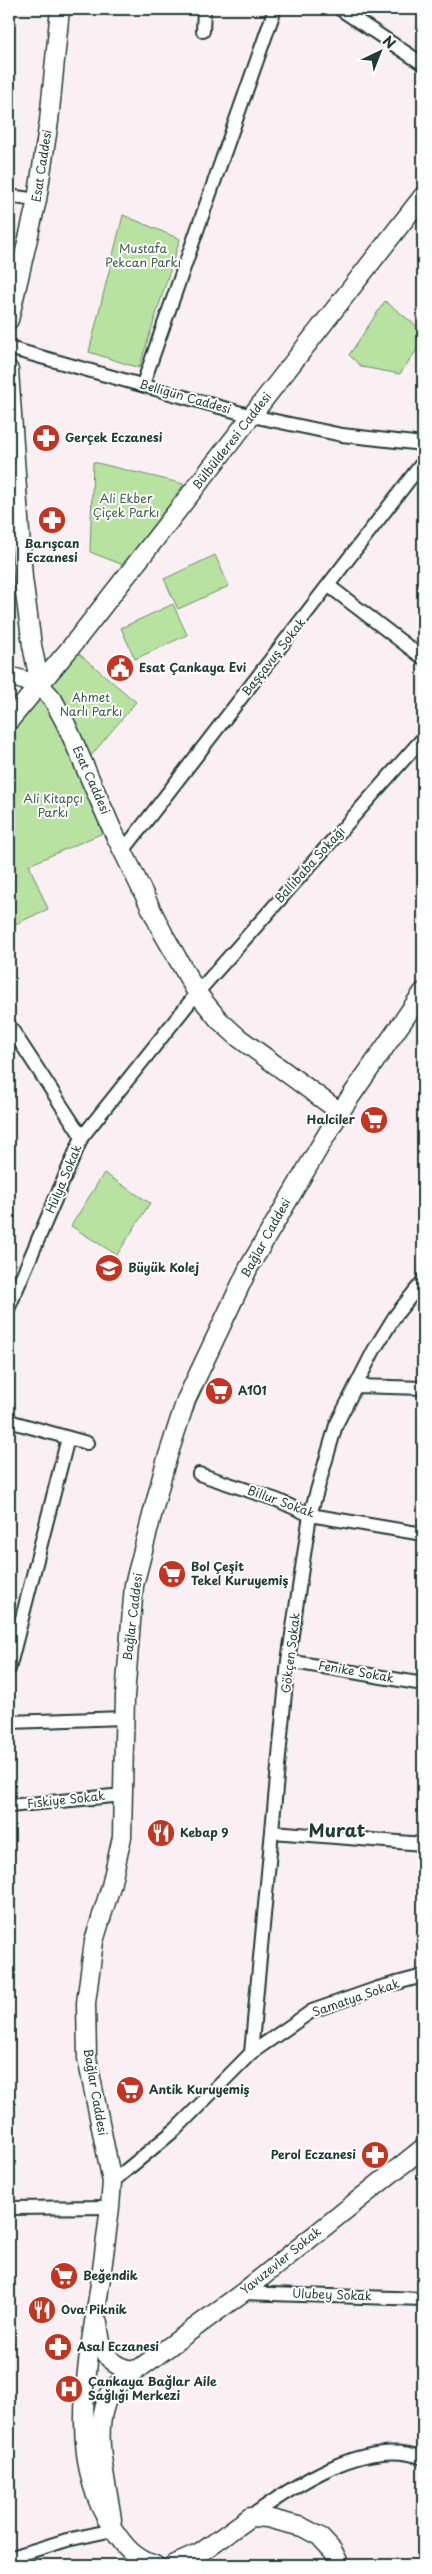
<svg xmlns="http://www.w3.org/2000/svg" width="432" height="2574" viewBox="0 0 432 2574" font-family="'Playpen Sans',sans-serif">
<style>
.green{fill:#b7e29f;stroke:#6b906a}
.lines{fill:none;stroke-linecap:round;stroke-linejoin:round}
.street-casing{stroke:#1f3d34;stroke-width:16}
.secondary-casing{stroke:#1f3d34;stroke-width:21}
.street{stroke:#fff;stroke-width:12}
.secondary{stroke:#fff;stroke-width:18}
.labels{text-anchor:middle;stroke-width:4;stroke-linejoin:round;paint-order:stroke}
.street-label{font-size:12px;fill:#1f3d34;stroke:#fff}
.park-label{font-size:12px;fill:#3d5e49;stroke:#fff}
.poi-label{font-size:12px;font-weight:bold;fill:#1f3d34;stroke:#fff;text-anchor:start}
.district-label{font-size:18px;font-weight:bold;fill:#1f3d34;stroke:#fff}
</style>
<rect width="100%" height="100%" fill="#faeff3"/>
<filter id="ink" filterUnits="userSpaceOnUse"><feTurbulence type="fractalNoise" baseFrequency=".02" numOctaves="2"/><feDisplacementMap in="SourceGraphic" scale="10" xChannelSelector="R" yChannelSelector="G"/><feConvolveMatrix kernelMatrix="1 2 1 2 8 2 1 2 1" color-interpolation-filters="sRGB"/></filter>
<g filter="url(#ink)">
<!-- green -->
<path class="green" d="M 123,215 L 180,239 L 139,368 L 89,352 Z
M 385,301 L 423,331 L 423,341 L 400,374 L 362,367 L 349,355 Z
M 93,462 L 184,484 L 126,566 L 90,552 Z
M 215,555 L 229,586 L 178,609 L 164,579 Z
M 173,604 L 187,635 L 135,659 L 121,628 Z
M 71,647 L 136,702 L 84,764 L 112,829 L 29,865 L 48,909 L 9,927 L 9,721 Z
M 104,1173 L 150,1203 L 117,1255 L 71,1226 Z"/>
<g class="lines">
<defs>
<path id="street" d="M 340,9 L 423,64
M 203,31 L 204,9
M 9,196 L 37,200
M 9,348 L 252,416 L 342,435 L 423,444
M 143,384 L 275,9
M 329,586 L 423,658
M 123,851 L 423,462
M 9,1025 L 82,1137
M 9,1307 L 82,1137 L 197,993 L 423,738
M 357,1386 L 423,1388
M 9,1421 L 87,1443
M 199,1474 L 277,1500 L 310,1515 L 423,1534
M 288,1661 L 423,1684
M 9,1669 L 68,1438
M 9,1719 L 10,1722 L 124,1718
M 9,1806 L 123,1795
M 273,1832 L 423,1844
M 251,2053 L 288,1661 L 310,1515 L 336,1425 L 374,1350 L 395,1316 L 423,1281
M 112,2182 L 176,2129 L 251,2053 L 312,2011 L 378,1988 L 423,1976
M 9,2208 L 110,2207
M 242,2293 L 423,2299
M 250,2517 C 294,2486 366,2436 423,2458
M 9,2558 L 67,2540 L 113,2530"/>
<path id="secondary" d="M 9,320 L 37,200 L 49,121 L 60,9
M 9,370 L 23,578 L 32,645 L 40,685 L 52,698 L 66,724 L 112,829 L 163,933 L 197,993 L 219,1020 L 239,1038 L 340,1112
M 9,676 L 40,685
M 9,721 L 71,647 L 423,196
M 98,2322 C 100,2347 107,2369 136,2370
M 112,2520 C 107,2479 88,2424 114,2387 L 242,2293 L 423,2148
M 155,2565 C 135,2559 124,2546 113,2529 C 69,2465 85,2376 97,2304 C 102,2272 106,2239 110,2207 L 112,2182 L 87,2058 L 86,2003 L 94,1941 L 111,1886 L 122,1837 L 125,1696 L 134,1585 L 165,1465 L 186,1400 L 249,1267 L 340,1112 L 423,992
M 173,2565 L 200,2553 L 250,2517 L 267,2518 L 302,2527 L 319,2536 L 333,2551 L 340,2565"/>
</defs>
<!-- street casing -->
<use href="#street" class="street-casing"/>
<!-- secondary casing -->
<use href="#secondary" class="secondary-casing"/>
<!-- street -->
<use href="#street" class="street"/>
<!-- secondary -->
<use href="#secondary" class="secondary"/>
</g>
</g>
<!-- icons -->
<defs>
<symbol id="pharmacy-disc" viewBox="-11 -11 22 22"><circle r="9.5" fill="#c8321e" stroke="#fff"/><path d="M-2-6h4v4h4v4h-4v4h-4v-4h-4v-4h4Z" fill="#fff"/></symbol>
<symbol id="civic-disc" viewBox="-11 -11 22 22"><circle r="9.5" fill="#c8321e" stroke="#fff"/><path d="M-.6-6.5H3V-4.5H.6V-3L4-1V1h2V6H-6V1h2V-1L-.6-3ZM-1.2 2.5V6h2.4V2.5Z" fill="#fff"/></symbol>
<symbol id="supermarket-disc" viewBox="-11 -11 22 22"><circle r="9.5" fill="#c8321e" stroke="#fff"/><path d="M-6-5.5h2.5l.6 2H6L4.5 2H-2.5L-4.4-4H-6ZM-1.5 3.2a1.3 1.3 0 1 0 .1 0ZM3 3.2a1.3 1.3 0 1 0 .1 0Z" fill="#fff"/></symbol>
<symbol id="school-disc" viewBox="-11 -11 22 22"><circle r="9.5" fill="#c8321e" stroke="#fff"/><path d="M0-5L7-2L0 1L-7-2ZM-4 1L0 2.5L4 1V4Q0 6-4 4Z" fill="#fff"/></symbol>
<symbol id="restaurant-disc" viewBox="-11 -11 22 22"><circle r="9.5" fill="#c8321e" stroke="#fff"/><path d="M-5-6h1v4h1v-4h1v4h1v-4h1v5L-1.5 .5V6h-2V.5L-5-1ZM5-6V6H3V1.5H1.5Q1.5-4 5-6Z" fill="#fff"/></symbol>
<symbol id="hospital-disc" viewBox="-11 -11 22 22"><circle r="9.5" fill="#c8321e" stroke="#fff"/><path d="M-5-5h3v3.5h4V-5h3V5h-3V1.5h-4V5h-3Z" fill="#fff"/></symbol>
</defs>
<g fill-rule="evenodd">
<use href="#pharmacy-disc" x="30" y="422" width="32" height="32"/>
<use href="#pharmacy-disc" x="36" y="504" width="32" height="32"/>
<use href="#civic-disc" x="104" y="652" width="32" height="32"/>
<use href="#supermarket-disc" x="358" y="1104" width="32" height="32"/>
<use href="#school-disc" x="93" y="1252" width="32" height="32"/>
<use href="#supermarket-disc" x="203" y="1375" width="32" height="32"/>
<use href="#supermarket-disc" x="156" y="1558" width="32" height="32"/>
<use href="#restaurant-disc" x="145" y="1817" width="32" height="32"/>
<use href="#supermarket-disc" x="114" y="2074" width="32" height="32"/>
<use href="#pharmacy-disc" x="359" y="2139" width="32" height="32"/>
<use href="#supermarket-disc" x="48" y="2260" width="32" height="32"/>
<use href="#restaurant-disc" x="26" y="2294" width="32" height="32"/>
<use href="#pharmacy-disc" x="42" y="2331" width="32" height="32"/>
<use href="#hospital-disc" x="53" y="2373" width="32" height="32"/>
</g>
<g class="labels">
<!-- street labels -->
<g class="street-label">
<text transform="translate(42 166) rotate(-81)" y="4">Esat Caddesi</text>
<text transform="translate(185 397) rotate(16)" y="4">Belligün Caddesi</text>
<text transform="translate(232 441) rotate(-52)" y="4">Bülbülderesi Caddesi</text>
<text transform="translate(274 657) rotate(-52)" y="4">Başçavuş Sokak</text>
<text transform="translate(91 780) rotate(66)" y="4">Esat Caddesi</text>
<text transform="translate(310 865) rotate(-48)" y="4">Ballıbaba Sokağı</text>
<text transform="translate(64 1179) rotate(-67)" y="4">Hülya Sokak</text>
<text transform="translate(266 1238) rotate(-61)" y="4">Bağlar Caddesi</text>
<text transform="translate(281 1502) rotate(20)" y="4">Billur Sokak</text>
<text transform="translate(133 1617) rotate(-83)" y="4">Bağlar Caddesi</text>
<text transform="translate(291 1653) rotate(-83)" y="4">Gökçen Sokak</text>
<text transform="translate(356 1672) rotate(10)" y="4">Fenike Sokak</text>
<text transform="translate(66 1800) rotate(-6)" y="4">Fıskiye Sokak</text>
<text transform="translate(356 1998) rotate(-19)" y="4">Samatya Sokak</text>
<text transform="translate(95 2092) rotate(80)" y="4">Bağlar Caddesi</text>
<text transform="translate(281 2261) rotate(-39)" y="4">Yavuzevler Sokak</text>
<text transform="translate(332 2295) rotate(2)" y="4">Ulubey Sokak</text>
</g>
<!-- park labels -->
<g class="park-label">
<text x="143" y="253">Mustafa<tspan x="143" dy="14">Pekcan Parkı</tspan></text>
<text x="126" y="503">Ali Ekber<tspan x="126" dy="14">Çiçek Parkı</tspan></text>
<text x="91" y="702">Ahmet<tspan x="91" dy="14">Narlı Parkı</tspan></text>
<text x="53" y="803">Ali Kitapçı<tspan x="53" dy="14">Parkı</tspan></text>
</g>
<!-- poi labels -->
<g class="poi-label">
<text x="65" y="442">Gerçek Eczanesi</text>
<text x="52" y="548" text-anchor="middle">Barışcan<tspan x="52" dy="14">Eczanesi</tspan></text>
<text x="139" y="672">Esat Çankaya Evi</text>
<text x="355" y="1124" text-anchor="end">Halciler</text>
<text x="128" y="1272">Büyük Kolej</text>
<text x="238" y="1395">A101</text>
<text x="191" y="1571">Bol Çeşit<tspan x="191" dy="14">Tekel Kuruyemiş</tspan></text>
<text x="180" y="1837">Kebap 9</text>
<text x="149" y="2094">Antik Kuruyemiş</text>
<text x="356" y="2159" text-anchor="end">Perol Eczanesi</text>
<text x="83" y="2280">Beğendik</text>
<text x="61" y="2314">Ova Piknik</text>
<text x="77" y="2351">Asal Eczanesi</text>
<text x="88" y="2386">Çankaya Bağlar Aile<tspan x="88" dy="14">Sağlığı Merkezi</tspan></text>
</g>
<!-- district labels -->
<g class="district-label">
<text x="337" y="1837">Murat</text>
</g>
</g>
<!-- margin -->
<rect width="432" height="2574" fill="none" stroke="#fff" stroke-width="30"/>
<rect x="15" y="15" width="402" height="2544" fill="none" stroke="#1f3d34" stroke-width="2" filter="url(#ink)"/>
<!-- north arrow -->
<g transform="translate(380 52) rotate(43)" stroke="#ffffff" stroke-width="4" paint-order="stroke">
<path d="M0-4L9 19L0 12L-9 19Z" fill="#1f3d34"/>
<text y="-8" font-size="14" font-weight="bold" text-anchor="middle" fill="#1f3d34">N</text>
</g>
</svg>
